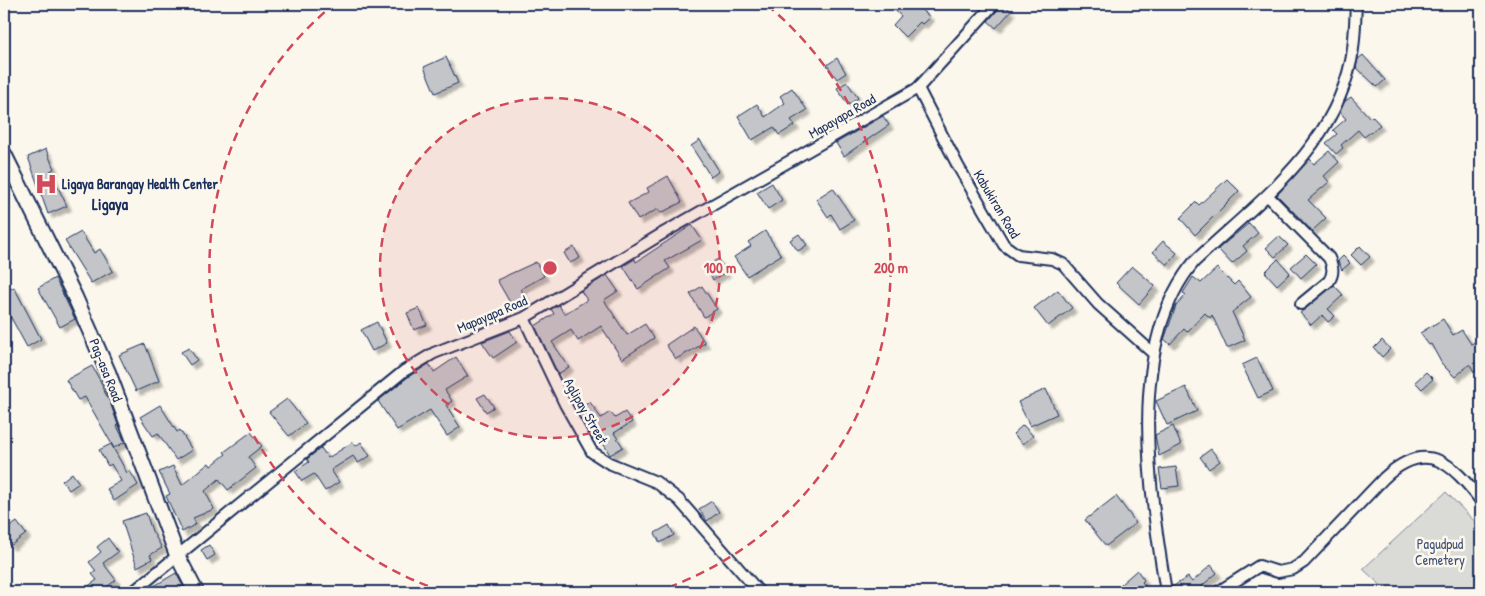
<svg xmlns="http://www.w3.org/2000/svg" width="1485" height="596" viewBox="0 0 1485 596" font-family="'Patrick Hand',sans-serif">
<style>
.green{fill:#dadad7;stroke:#7a849a}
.building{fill:#c3c5c9;stroke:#1b2f5e;filter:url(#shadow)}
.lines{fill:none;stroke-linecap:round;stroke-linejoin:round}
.street-casing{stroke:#1b2f5e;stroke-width:14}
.secondary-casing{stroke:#1b2f5e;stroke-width:18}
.street{stroke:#fbf7ec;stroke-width:10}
.secondary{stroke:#fbf7ec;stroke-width:14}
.ring{fill:none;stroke:#d1495b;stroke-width:2.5;stroke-dasharray:9 6}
.labels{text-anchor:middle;stroke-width:5;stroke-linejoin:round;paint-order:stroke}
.street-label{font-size:14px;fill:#1b2f5e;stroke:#fbf7ec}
.poi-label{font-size:14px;font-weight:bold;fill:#1b2f5e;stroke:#fbf7ec;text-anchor:start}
.park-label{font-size:14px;fill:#415176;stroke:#fbf7ec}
.quarter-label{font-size:16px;font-weight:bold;fill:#1b2f5e;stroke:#fbf7ec}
.centre{fill:#d1495b;stroke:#fbf7ec;stroke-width:2.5}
.ring-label{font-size:15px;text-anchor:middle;font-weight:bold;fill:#d1495b;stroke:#fbf7ec;stroke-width:5;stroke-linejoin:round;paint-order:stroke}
</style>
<defs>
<filter id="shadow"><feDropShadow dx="4.5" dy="4.5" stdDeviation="1" flood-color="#0004"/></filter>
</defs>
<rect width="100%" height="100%" fill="#fbf7ec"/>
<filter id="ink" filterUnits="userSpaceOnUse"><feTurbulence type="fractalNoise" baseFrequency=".02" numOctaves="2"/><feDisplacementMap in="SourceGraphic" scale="10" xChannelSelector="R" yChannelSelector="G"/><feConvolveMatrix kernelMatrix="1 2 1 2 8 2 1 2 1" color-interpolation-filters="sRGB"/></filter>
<g filter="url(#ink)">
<!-- green -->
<path class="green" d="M 1446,492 L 1481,528 L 1481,592 L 1388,592 L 1363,569 Z"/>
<!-- building -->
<path class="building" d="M 889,4 L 914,4 L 930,17 L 922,24 L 920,22 L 905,37 L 893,25 L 901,16 Z
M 1003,4 L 1011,11 L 996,28 L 988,21 Z
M 1363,55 L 1385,80 L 1377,87 L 1356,67 L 1358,59 Z
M 446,57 L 458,83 L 435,93 L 424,67 Z
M 837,58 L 846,73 L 837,79 L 827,65 Z
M 847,82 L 858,98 L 848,105 L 837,88 Z
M 792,88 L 807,110 L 791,120 L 795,125 L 779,135 L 774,127 L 752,140 L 738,116 L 757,104 L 765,117 L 785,103 L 780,96 Z
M 1351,97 L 1370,118 L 1372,116 L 1380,125 L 1364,137 L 1358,130 L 1341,145 L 1343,148 L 1336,154 L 1326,143 L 1337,134 L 1333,130 L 1346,119 L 1340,112 L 1344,102 Z
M 883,116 L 889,125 L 844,156 L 836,143 Z
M 700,140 L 719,171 L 711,177 L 691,146 Z
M 46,149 L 54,169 L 50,171 L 67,206 L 48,214 L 28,157 Z
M 1329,151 L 1339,162 L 1324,176 L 1329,182 L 1308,200 L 1326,218 L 1312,231 L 1277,195 L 1310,159 L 1314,164 Z
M 668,176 L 682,202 L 661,213 L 658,209 L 638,220 L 628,203 L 649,192 L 647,188 Z
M 1227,179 L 1239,191 L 1195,235 L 1180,218 L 1196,202 L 1199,205 Z
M 772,183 L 782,200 L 768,209 L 757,192 Z
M 833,188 L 854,220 L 840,229 L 831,214 L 828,217 L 816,199 Z
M 1249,223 L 1258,233 L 1243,246 L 1247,251 L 1232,264 L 1218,249 Z
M 692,225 L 702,240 L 665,261 L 670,268 L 638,289 L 623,266 L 635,259 L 636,262 Z
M 765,231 L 781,255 L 747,276 L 734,257 L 751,246 L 748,242 Z
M 81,232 L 94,253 L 100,249 L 113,271 L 91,283 L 65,241 Z
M 799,234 L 807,245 L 798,251 L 790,240 Z
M 1279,236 L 1288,245 L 1275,257 L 1266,248 Z
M 1163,241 L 1177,253 L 1167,265 L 1153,252 Z
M 1360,246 L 1370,257 L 1361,265 L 1351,255 Z
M 574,247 L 580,258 L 570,263 L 564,253 Z
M 1306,254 L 1316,264 L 1301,278 L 1291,267 Z
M 1343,256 L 1350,263 L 1342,270 L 1338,261 Z
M 718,259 L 726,272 L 713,280 L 705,267 Z
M 1278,259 L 1290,273 L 1277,285 L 1265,272 Z
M 536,262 L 544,276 L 521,289 L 526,298 L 512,306 L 497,280 Z
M 1132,266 L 1155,286 L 1139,304 L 1116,283 Z
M 1217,268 L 1234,285 L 1238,281 L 1251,297 L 1232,312 L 1245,340 L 1227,348 L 1212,315 L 1210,318 L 1205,313 L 1187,332 L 1184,329 L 1170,344 L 1164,339 L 1165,337 L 1176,306 L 1186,295 L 1183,293 L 1193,277 L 1201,283 Z
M 607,275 L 618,291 L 604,300 L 627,335 L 645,324 L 654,338 L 622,359 L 601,326 L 578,341 L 571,330 L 552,342 L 569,367 L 558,374 L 535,326 L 554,314 L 551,309 L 559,305 L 564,314 L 587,300 L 581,291 Z
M 55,278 L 75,319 L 60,327 L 38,288 Z
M 1334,285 L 1343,295 L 1328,309 L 1335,316 L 1328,322 L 1322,315 L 1311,325 L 1300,313 Z
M 702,286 L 717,309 L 704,317 L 690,294 Z
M 14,287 L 41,339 L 27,347 L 9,314 L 4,317 L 4,293 Z
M 1058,290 L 1072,308 L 1048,326 L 1034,308 Z
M 419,308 L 427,325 L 414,330 L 407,313 Z
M 1443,319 L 1453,335 L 1462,330 L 1471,344 L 1481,339 L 1481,368 L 1474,372 L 1470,364 L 1455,377 L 1442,364 L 1431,344 L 1429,345 L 1420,333 Z
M 377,322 L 387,343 L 372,351 L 361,330 Z
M 694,326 L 705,343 L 676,359 L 666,345 Z
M 510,331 L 517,342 L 493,358 L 482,342 Z
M 1382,340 L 1390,349 L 1382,357 L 1374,348 Z
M 145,344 L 159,381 L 136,391 L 119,355 Z
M 189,348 L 197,360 L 190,365 L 181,352 Z
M 456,357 L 468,376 L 445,390 L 452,401 L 446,405 L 460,427 L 447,436 L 430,410 L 397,430 L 378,401 L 408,377 L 429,364 L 434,372 Z
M 1257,358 L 1273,391 L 1258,398 L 1242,365 Z
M 92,366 L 103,386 L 102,387 L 110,402 L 118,425 L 117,426 L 125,442 L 114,448 L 85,397 L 78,400 L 66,380 Z
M 1426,372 L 1433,379 L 1422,389 L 1415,382 Z
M 1186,387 L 1197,411 L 1167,425 L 1156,401 Z
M 1046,389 L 1057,414 L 1030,426 L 1018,402 Z
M 485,394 L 494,407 L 486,412 L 477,398 Z
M 287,399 L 306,423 L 289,436 L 269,412 Z
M 590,402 L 601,418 L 610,412 L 615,418 L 625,412 L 632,422 L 614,433 L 623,447 L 610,455 L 600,438 L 595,441 L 587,429 L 589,427 L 578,409 Z
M 160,405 L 177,432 L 180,430 L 192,450 L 176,460 L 158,433 L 153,436 L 140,417 Z
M 1023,425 L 1033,436 L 1023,444 L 1013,434 Z
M 1173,426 L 1181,445 L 1159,456 L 1155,435 Z
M 251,432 L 262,446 L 248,457 L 256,468 L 228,490 L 219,479 L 205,491 L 214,509 L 193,518 L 196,524 L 182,532 L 166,496 L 170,494 L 159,472 L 173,466 L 182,485 L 209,463 L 211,466 L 226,454 L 224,452 Z
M 353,442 L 356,446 L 361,442 L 370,456 L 358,463 L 353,456 L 331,470 L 339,482 L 325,491 L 314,474 L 302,481 L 295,471 L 309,462 L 307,459 L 321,448 L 328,458 Z
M 111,444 L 127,473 L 130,471 L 138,485 L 114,501 L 107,489 L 121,481 L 111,464 L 108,466 L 99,450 Z
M 1211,449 L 1220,461 L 1209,469 L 1200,457 Z
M 1176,467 L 1179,486 L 1162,488 L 1159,469 Z
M 72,473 L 79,483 L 69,490 L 62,481 Z
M 1116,496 L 1136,523 L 1106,546 L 1085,520 Z
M 712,501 L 719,512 L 707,521 L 699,509 Z
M 146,513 L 152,531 L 162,548 L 150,555 L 152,559 L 137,567 L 122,521 Z
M 17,522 L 26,534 L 10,546 L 4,538 L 4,531 Z
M 669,525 L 674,535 L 660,543 L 655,533 Z
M 108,538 L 118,552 L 103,563 L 116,580 L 100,592 L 80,592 L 97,580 L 92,574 L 96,571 L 89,562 L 101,552 L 97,547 Z
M 209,545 L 215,555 L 207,560 L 201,550 Z
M 1211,565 L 1217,573 L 1197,590 L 1199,592 L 1173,592 L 1172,587 L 1188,577 L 1192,582 Z
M 1137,570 L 1144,580 L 1142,582 L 1150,592 L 1127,592 L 1121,584 Z
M 176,573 L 183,586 L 172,592 L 144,592 Z"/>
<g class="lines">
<defs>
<path id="street" d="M 918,88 L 958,166 L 1004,245 L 1018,255 L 1052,259 L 1063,264 L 1098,304 L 1154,354
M 1268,196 L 1329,258 C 1333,267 1334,273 1329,281 L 1301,304
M 524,318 L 565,404 L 592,452 L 609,463 L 656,482 L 679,500 L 759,592
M 133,592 L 404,371 L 434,353 L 524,318 L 665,232 L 918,88 L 994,4
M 1166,592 C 1150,494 1125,345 1194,262 C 1256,203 1332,151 1351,61 C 1355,42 1355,22 1356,4
M 1218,592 L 1259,566 L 1278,572 L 1293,569 L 1304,562 L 1384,478 C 1427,438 1452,463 1481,501"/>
<path id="secondary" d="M 4,154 L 75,297 L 108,372 L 177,555 L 196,592"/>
</defs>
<!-- street casing -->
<use href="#street" class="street-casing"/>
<!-- secondary casing -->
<use href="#secondary" class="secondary-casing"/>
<!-- street -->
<use href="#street" class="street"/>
<!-- secondary -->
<use href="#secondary" class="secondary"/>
</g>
</g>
<!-- distance rings -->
<circle cx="550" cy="268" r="170" fill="#d1495b" fill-opacity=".12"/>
<g class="ring">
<circle cx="550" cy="268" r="170"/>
<path d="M442 591A341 341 0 0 1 333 5M767 5A341 341 0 0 1 658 591"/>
</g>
<!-- icons -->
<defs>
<symbol id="hospital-bare" viewBox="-9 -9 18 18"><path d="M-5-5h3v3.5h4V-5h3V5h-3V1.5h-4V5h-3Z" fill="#d1495b" stroke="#fbf7ec" stroke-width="2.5" paint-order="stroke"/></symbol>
</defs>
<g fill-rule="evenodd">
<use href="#hospital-bare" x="30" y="168" width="32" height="32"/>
</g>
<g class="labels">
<!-- street labels -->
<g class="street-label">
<text transform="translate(842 116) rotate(-30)" y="5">Mapayapa Road</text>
<text transform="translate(997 204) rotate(59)" y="5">Kabukiran Road</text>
<text transform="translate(492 314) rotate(-23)" y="5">Mapayapa Road</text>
<text transform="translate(106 370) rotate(68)" y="5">Pag-asa Road</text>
<text transform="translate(586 411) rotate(60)" y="5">Aglipay Street</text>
</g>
<!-- poi labels -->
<g class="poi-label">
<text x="62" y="189">Ligaya Barangay Health Center</text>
</g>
<!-- park labels -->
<g class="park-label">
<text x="1440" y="549">Pagudpud<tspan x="1440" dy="16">Cemetery</tspan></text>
</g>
<!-- quarter labels -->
<g class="quarter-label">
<text x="110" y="210">Ligaya</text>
</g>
</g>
<circle cx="550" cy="268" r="8" class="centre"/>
<g class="ring-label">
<text x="720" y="273">100 m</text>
<text x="891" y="273">200 m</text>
</g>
<!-- margin -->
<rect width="1485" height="596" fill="none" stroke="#fbf7ec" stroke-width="20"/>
<rect x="10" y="10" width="1465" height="576" fill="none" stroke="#1b2f5e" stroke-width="2" filter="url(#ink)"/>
</svg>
